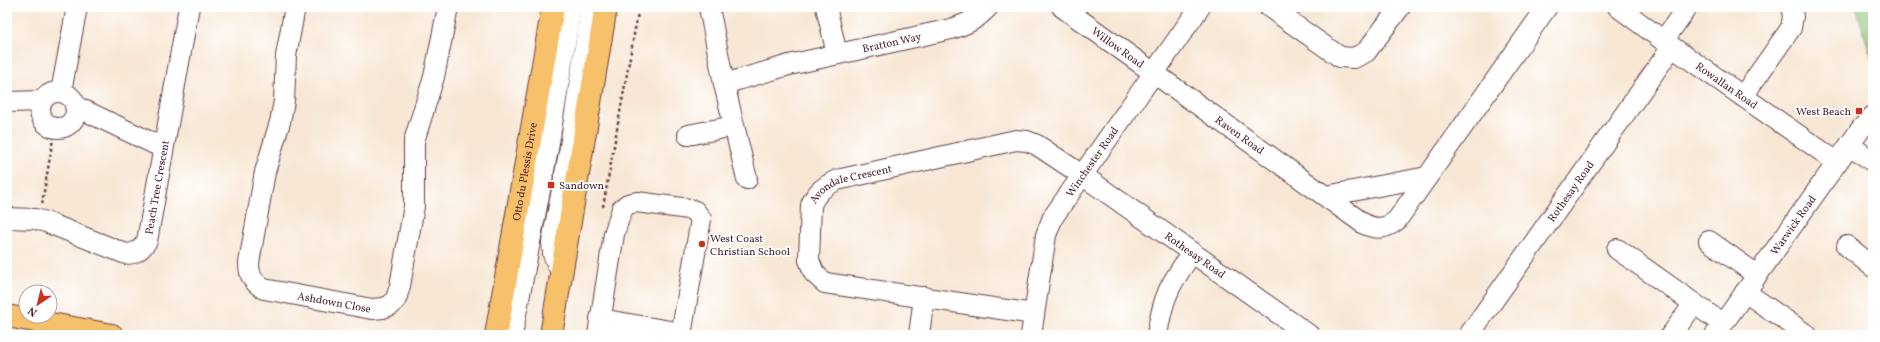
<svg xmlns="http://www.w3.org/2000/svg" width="1880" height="342" viewBox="0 0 1880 342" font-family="Vollkorn,serif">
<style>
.green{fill:#89c67d;stroke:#6a7254}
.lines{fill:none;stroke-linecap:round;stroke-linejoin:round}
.minor-casing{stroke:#643d44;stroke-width:22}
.major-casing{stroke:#643d44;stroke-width:24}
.path{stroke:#643d44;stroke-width:2.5;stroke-dasharray:3 3;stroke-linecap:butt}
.minor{stroke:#fff;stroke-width:20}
.major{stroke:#f7c06b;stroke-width:22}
.poi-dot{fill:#c8321e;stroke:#fff;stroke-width:1.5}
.labels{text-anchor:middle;stroke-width:3.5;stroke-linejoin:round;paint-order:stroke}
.street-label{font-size:11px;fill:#4a1f2b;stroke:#fff}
.poi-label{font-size:11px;fill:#4a1f2b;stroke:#fff;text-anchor:start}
</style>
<rect width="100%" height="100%" fill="#fff"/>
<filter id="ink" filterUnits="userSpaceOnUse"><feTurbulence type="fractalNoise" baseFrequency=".025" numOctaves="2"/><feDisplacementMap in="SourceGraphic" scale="8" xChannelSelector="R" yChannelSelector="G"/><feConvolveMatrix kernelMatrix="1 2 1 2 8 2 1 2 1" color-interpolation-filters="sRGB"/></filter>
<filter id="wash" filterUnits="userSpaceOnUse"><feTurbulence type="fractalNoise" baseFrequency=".012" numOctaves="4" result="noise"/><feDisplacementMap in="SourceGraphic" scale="16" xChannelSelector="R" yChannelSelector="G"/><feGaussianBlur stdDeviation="0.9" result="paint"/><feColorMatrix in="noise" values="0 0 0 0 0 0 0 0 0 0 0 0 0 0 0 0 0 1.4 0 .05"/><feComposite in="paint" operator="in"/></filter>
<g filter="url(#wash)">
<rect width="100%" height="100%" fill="#f7e7d4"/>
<!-- green -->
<path class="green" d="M 1856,7 L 1873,7 L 1873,63 Z"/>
</g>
<g filter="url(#ink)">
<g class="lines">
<defs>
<g id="minor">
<path id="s1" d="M 295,7 L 286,56 L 284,101 L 280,122 L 265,172 L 249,263 C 249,276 253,282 264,289 L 372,309 L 383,308 L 391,305 L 396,299 L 400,286 L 414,206 L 414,141 L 434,77 L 448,7"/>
<path d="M 709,7 L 724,84 L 747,179"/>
<path d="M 826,7 L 837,54"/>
<path id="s2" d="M 1062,7 L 1364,224 C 1377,230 1386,229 1397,220 L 1547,7"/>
<path d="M 1269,7 L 1340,57 L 1354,58 L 1366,52 L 1400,7"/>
<path id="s3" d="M 1618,7 L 1672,47 L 1837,162"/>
<path d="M 1664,40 L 1687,7"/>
<path id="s4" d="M 724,84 L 789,65 L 951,29 C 967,24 977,19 988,7"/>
<path d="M 61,92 L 77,7"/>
<circle cx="58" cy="110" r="18"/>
<path d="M 1743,96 L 1791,28 L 1793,16 L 1791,7"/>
<path d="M 7,102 L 42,101"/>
<path d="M 75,106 L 163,148"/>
<path d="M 688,135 L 734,126"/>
<path d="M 1850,145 L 1873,162"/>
<path d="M 1326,196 L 1427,177"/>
<path id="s5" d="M 7,218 L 35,219 L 46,222 L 126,254 C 136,254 141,249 147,241 L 189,7"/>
<path d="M 1709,241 L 1757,275"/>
<path d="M 1847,246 L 1873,267"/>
<path d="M 1617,249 L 1723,324"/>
<path d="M 562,275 L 553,254 L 552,242 L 569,153 L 591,7"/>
<path d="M 1745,292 L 1807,335"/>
<path id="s6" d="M 1034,314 L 825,283 L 814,273 L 809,260 L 811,205 C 816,192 825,186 837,180 L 1016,140 L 1027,141 L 1037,145 L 1082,175 L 1309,335"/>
<path d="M 600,319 L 682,333"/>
<path d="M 512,335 L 548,149 L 571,7"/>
<path d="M 598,335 L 614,234 L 622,209 L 628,204 L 637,202 L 689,209 L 695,211 L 701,219 L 681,335"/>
<path d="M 919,335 L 924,297"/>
<path id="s7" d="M 1031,335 L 1046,235 L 1053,217 L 1200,7"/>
<path d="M 1157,335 C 1163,296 1170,284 1192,253"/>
<path id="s8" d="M 1469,335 L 1672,47"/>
<path d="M 1671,335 L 1694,304"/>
<path id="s9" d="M 1715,335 L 1860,130 L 1873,116"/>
</g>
<g id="major">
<path d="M 7,316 L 112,335"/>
<path id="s10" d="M 496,335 L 553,7"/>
<path d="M 551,335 L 606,7"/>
</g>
</defs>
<!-- minor casing -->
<use href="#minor" class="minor-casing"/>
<!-- major casing -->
<use href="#major" class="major-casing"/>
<!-- path -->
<path class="path" d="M 42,204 L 55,127
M 603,207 L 639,7"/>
<!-- minor -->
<use href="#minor" class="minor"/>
<!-- major -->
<use href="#major" class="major"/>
</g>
</g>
<!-- markers -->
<g class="poi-dot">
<rect x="1855" y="107" width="8" height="8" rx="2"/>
<rect x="547" y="181" width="8" height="8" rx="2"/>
<circle cx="702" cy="244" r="4"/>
</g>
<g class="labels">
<!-- street labels -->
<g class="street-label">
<text dy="4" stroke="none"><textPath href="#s4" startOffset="173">Bratton Way</textPath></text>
<text dy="4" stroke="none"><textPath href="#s2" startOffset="69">Willow Road</textPath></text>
<text dy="4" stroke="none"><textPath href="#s3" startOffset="134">Rowallan Road</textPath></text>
<text dy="4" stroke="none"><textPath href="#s2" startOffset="219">Raven Road</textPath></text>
<text dy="4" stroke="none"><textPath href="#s7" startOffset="188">Winchester Road</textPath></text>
<text dy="4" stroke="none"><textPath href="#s10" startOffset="166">Otto du Plessis Drive</textPath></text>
<text dy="4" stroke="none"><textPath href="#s5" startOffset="206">Peach Tree Crescent</textPath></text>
<text dy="4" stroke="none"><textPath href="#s6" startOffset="343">Avondale Crescent</textPath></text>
<text dy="4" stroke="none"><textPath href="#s8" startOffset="176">Rothesay Road</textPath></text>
<text dy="4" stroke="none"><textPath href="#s9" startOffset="135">Warwick Road</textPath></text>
<text dy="4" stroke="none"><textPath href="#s6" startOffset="730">Rothesay Road</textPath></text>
<text dy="4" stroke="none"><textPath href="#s1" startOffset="364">Ashdown Close</textPath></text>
</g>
<!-- poi labels -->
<g class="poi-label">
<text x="1851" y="115" text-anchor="end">West Beach</text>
<text x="559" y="189">Sandown</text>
<text x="710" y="242">West Coast<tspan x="710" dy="13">Christian School</tspan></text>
</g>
</g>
<!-- margin -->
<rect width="1880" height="342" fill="none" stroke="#fff" stroke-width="24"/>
<!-- north arrow -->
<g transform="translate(38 304) rotate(215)"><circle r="19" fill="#ffffff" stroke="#b7a5aa"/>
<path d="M0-3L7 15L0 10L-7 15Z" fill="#c8321e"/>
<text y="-6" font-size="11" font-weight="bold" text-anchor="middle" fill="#4a1f2b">N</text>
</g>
</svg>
